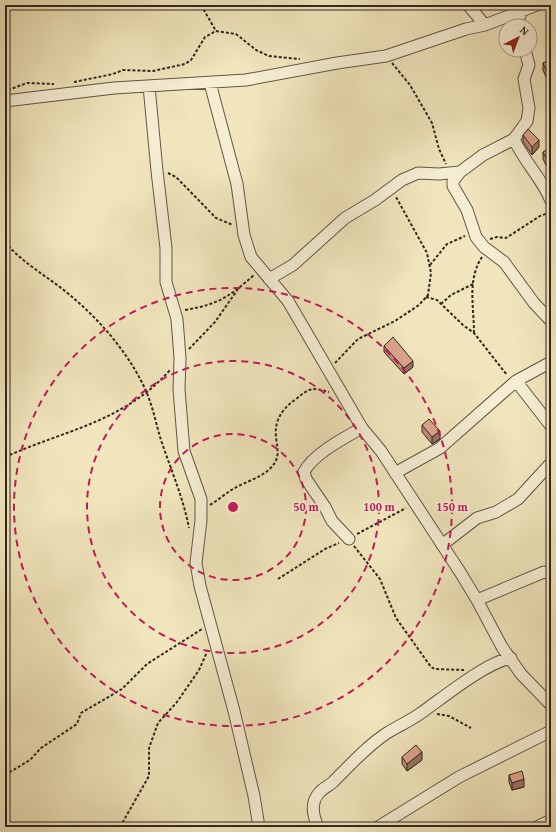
<svg xmlns="http://www.w3.org/2000/svg" width="556" height="832" viewBox="0 0 556 832" font-family="'Gentium Book Plus',serif">
<style>
.lines{fill:none;stroke-linecap:round;stroke-linejoin:round}
.street-casing{stroke:#615646;stroke-width:13}
.path{stroke:#31271f;stroke-width:2;stroke-dasharray:3 2;stroke-linecap:butt}
.street{stroke:#f5eed3;stroke-width:11}
.wall{fill:#be8d79;stroke:#31271f}
.shaded-wall{fill:#9b7363;stroke:#31271f}
.building{fill:#dda48d;stroke:#31271f}
.ring{fill:none;stroke:#c2185b;stroke-width:2;stroke-dasharray:7 5}
.centre{fill:#c2185b;stroke:#f5eed3;stroke-width:2}
.ring-label{font-size:12px;text-anchor:middle;font-weight:bold;fill:#c2185b;stroke:#f5eed3;stroke-width:3.5;stroke-linejoin:round;paint-order:stroke}
</style>
<rect width="100%" height="100%" fill="#f0e5bc"/>
<filter id="stains"><feTurbulence type="fractalNoise" baseFrequency=".005" numOctaves="4"/><feColorMatrix values="0 0 0 0 .2 0 0 0 0 .09 0 0 0 0 .02 0 0 0 .5 -.17"/></filter>
<radialGradient id="worn" r=".72"><stop offset=".6" stop-color="#630" stop-opacity="0"/><stop offset="1" stop-color="#630" stop-opacity=".3"/></radialGradient>
<g class="lines">
<defs>
<path id="street" d="M 468,5 L 485,25
M 515,26 L 522,11
M 210,83 L 237,184 L 244,235 L 251,257 L 288,301 L 362,428 L 381,451 L 460,572 L 477,600 L 502,647 L 521,674 L 551,705
M 149,86 L 157,171 L 166,248 L 166,282 L 177,319 L 180,358 L 179,389 L 184,451 L 201,499 L 201,520 L 196,563 L 200,586 L 234,711 L 254,796 L 259,827
M 5,101 L 114,88 L 246,80 L 337,63 L 386,56 L 466,29 L 485,25 L 537,5
M 514,139 C 524,162 542,178 551,201
M 460,172 L 453,181 L 453,186 L 467,210 L 476,237 L 484,247 L 504,262 L 534,303 L 551,321
M 269,279 L 293,265 L 345,218 L 375,200 L 402,180 L 418,173 L 439,174 L 460,172 L 483,155 L 514,139 L 527,121 L 529,108 L 524,79 L 529,65 L 525,50
M 516,381 L 551,426
M 395,473 L 440,448 L 516,381 L 551,362
M 349,539 L 332,521 L 325,507 L 306,479 L 304,472 C 313,454 344,438 362,428
M 442,545 L 477,518 L 496,512 L 518,499 L 551,463
M 477,600 L 544,572 L 551,574
M 318,827 C 313,816 310,803 319,793 C 323,788 329,786 333,782 C 350,765 367,746 387,733 C 398,726 410,721 421,713 C 444,697 485,663 511,658
M 378,827 L 459,777 L 551,731
M 537,827 L 551,820"/>
</defs>
<!-- street casing -->
<use href="#street" class="street-casing"/>
<!-- path -->
<path class="path" d="M 201,5 L 216,31
M 392,63 L 410,85 L 432,123 L 439,149 L 446,164
M 74,82 L 113,74 L 123,70 L 153,71 L 185,64 L 191,60 L 205,37 L 216,31 L 236,34 L 256,50 L 269,56 L 300,59
M 8,90 L 27,83 L 54,84
M 168,173 L 176,177 L 216,218 L 233,225
M 490,239 L 497,237 L 506,238 L 540,216 L 551,212
M 5,242 C 23,264 49,277 71,296 C 101,321 130,355 146,391 C 153,407 156,424 161,440 C 171,470 183,497 189,528
M 430,265 L 447,244 L 465,236
M 426,297 L 437,300 L 463,325 L 474,333 L 507,375
M 441,304 L 451,295 L 473,284
M 185,310 C 219,304 229,297 254,275
M 474,333 C 474,308 467,279 482,257
M 189,349 L 215,322 L 238,289
M 335,363 L 358,339 L 395,321 L 419,305 L 428,295 L 431,273 L 427,253 L 396,197
M 5,457 C 65,430 124,422 170,370
M 210,505 C 218,500 225,494 233,489 C 246,481 265,477 274,464 C 280,455 277,447 276,437 C 274,420 283,408 296,399 C 309,388 312,387 329,392
M 357,534 L 406,508
M 354,546 L 380,579 L 396,618 L 431,667 L 435,669 L 464,670
M 278,579 L 325,549 L 339,543
M 437,714 L 449,716 L 471,728
M 5,775 L 30,760 L 41,748 L 77,724 L 81,713 L 122,689 L 147,664 L 202,629
M 120,827 L 149,776 L 149,748 L 158,723 L 177,702 L 199,670 L 207,652"/>
<!-- street -->
<use href="#street" class="street"/>
</g>
<!-- wall -->
<path class="wall" d="M 551,60 L 549,84 L 543,70 L 543,63 Z
M 523,135 L 539,147 L 532,155 L 523,142 Z
M 551,148 L 551,173 L 550,173 L 543,159 L 543,152 Z
M 384,346 L 413,367 L 404,374 L 384,352 Z
M 422,425 L 440,439 L 432,444 L 422,432 Z
M 402,757 L 422,760 L 407,771 L 402,764 Z
M 509,775 L 524,787 L 512,790 L 509,782 Z"/>
<!-- shaded-wall -->
<path class="shaded-wall" d="M 551,76 L 551,84 L 549,84 L 549,77 Z
M 539,140 L 539,147 L 532,155 L 532,147 Z
M 551,165 L 551,173 L 550,173 L 550,166 Z
M 413,361 L 413,367 L 404,374 L 404,368 Z
M 440,431 L 440,439 L 432,444 L 432,437 Z
M 422,752 L 422,760 L 407,771 L 407,764 Z
M 524,779 L 524,787 L 512,790 L 512,783 Z"/>
<!-- building -->
<path class="building" d="M 551,60 L 551,76 L 549,77 L 543,63 Z
M 528,129 L 539,140 L 532,147 L 523,135 Z
M 551,148 L 551,165 L 550,166 L 543,152 Z
M 393,337 L 413,361 L 404,368 L 384,346 Z
M 429,419 L 440,431 L 432,437 L 422,425 Z
M 416,745 L 422,752 L 407,764 L 402,757 Z
M 522,771 L 524,779 L 512,783 L 509,775 Z"/>
<!-- distance rings -->
<g class="ring">
<circle cx="233" cy="507" r="73"/>
<circle cx="233" cy="507" r="146"/>
<circle cx="233" cy="507" r="219"/>
</g>
<circle cx="233" cy="507" r="6" class="centre"/>
<g class="ring-label">
<text x="306" y="511">50 m</text>
<text x="379" y="511">100 m</text>
<text x="452" y="511">150 m</text>
</g>
<!-- margin -->
<rect width="556" height="832" fill="none" stroke="#f0e5bc" stroke-width="20"/>
<rect x="6" y="6" width="544" height="820" fill="none" stroke="#31271f" stroke-width="2"/>
<rect x="10" y="10" width="536" height="812" fill="none" stroke="#31271f"/>
<!-- north arrow -->
<g transform="translate(518 38) rotate(42)"><circle r="19" fill="#f5eed3" stroke="#a79e8b"/>
<path d="M0-3L7 15L0 10L-7 15Z" fill="#8f2418"/>
<text y="-6" font-size="11" font-weight="bold" text-anchor="middle" fill="#31271f">N</text>
</g>
<rect width="100%" height="100%" filter="url(#stains)"/>
<rect width="100%" height="100%" fill="url(#worn)"/>
</svg>
